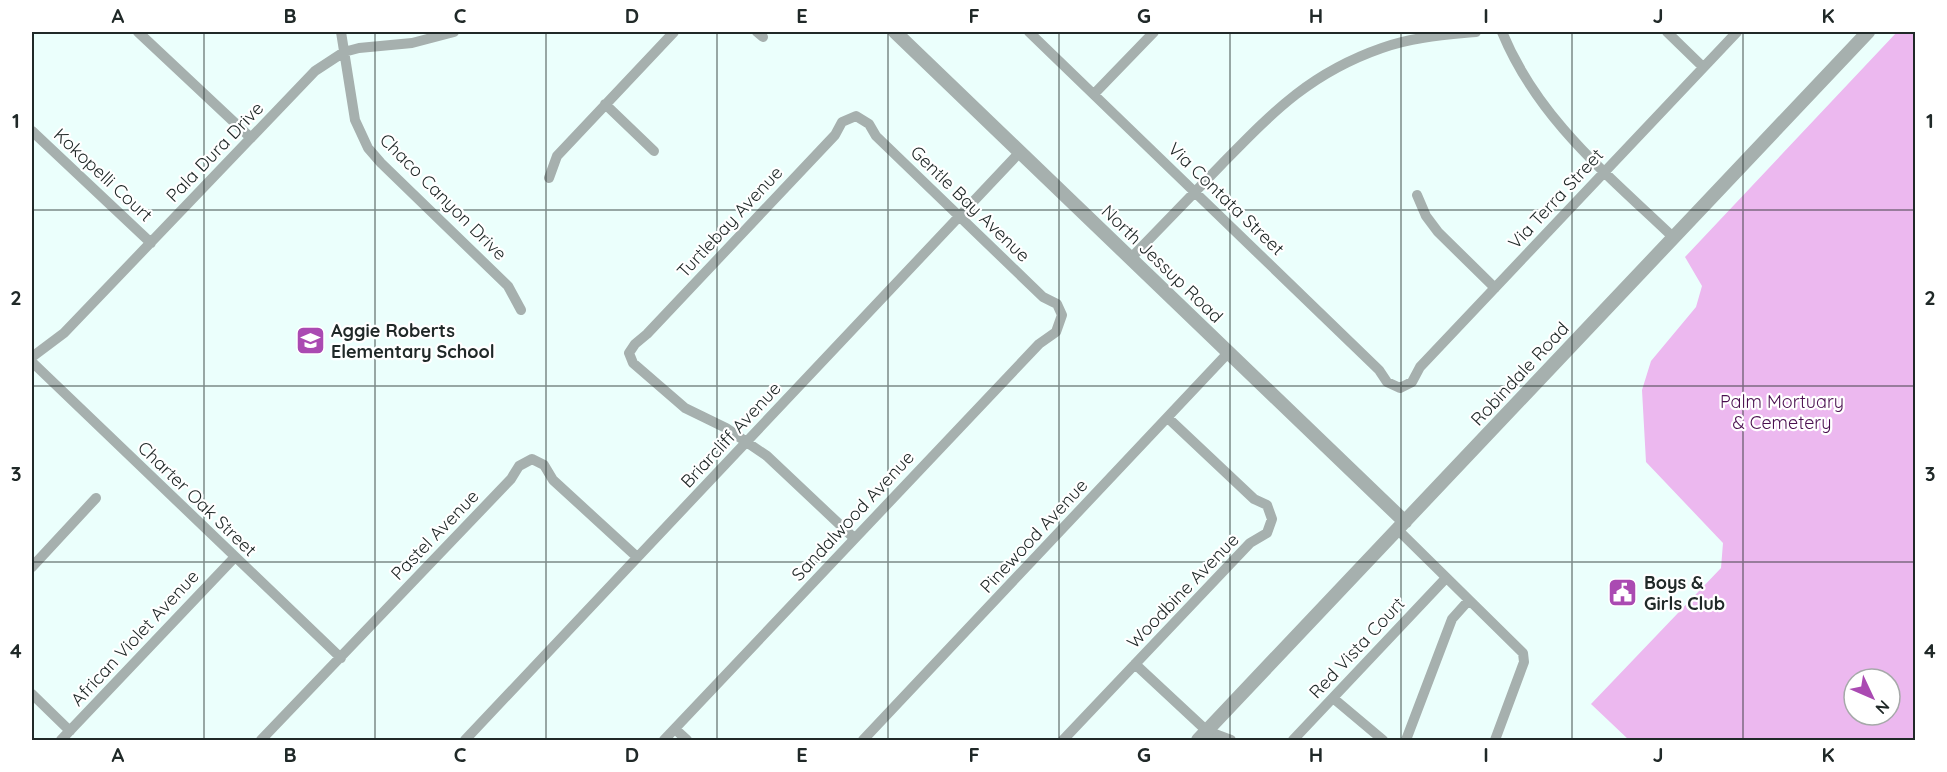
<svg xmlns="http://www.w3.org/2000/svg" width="1947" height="772" viewBox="0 0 1947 772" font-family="Quicksand,sans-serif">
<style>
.green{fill:#ecb8ef;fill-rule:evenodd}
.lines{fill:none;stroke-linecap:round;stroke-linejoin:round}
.minor{stroke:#a6b0ae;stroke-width:10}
.tertiary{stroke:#a6b0ae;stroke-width:14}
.grid{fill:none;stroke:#202928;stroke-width:1.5;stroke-opacity:0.55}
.labels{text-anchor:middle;stroke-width:4.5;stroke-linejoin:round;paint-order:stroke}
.street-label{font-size:18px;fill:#202928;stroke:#fff}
.poi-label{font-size:18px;font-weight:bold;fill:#202928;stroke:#fff;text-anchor:start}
.park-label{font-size:18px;fill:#4a0f4f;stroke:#fff}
.neatline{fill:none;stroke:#202928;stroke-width:2}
.grid-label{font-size:20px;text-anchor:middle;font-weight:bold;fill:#202928}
</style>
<rect width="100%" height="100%" fill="#ebfffc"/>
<!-- green -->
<path class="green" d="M 1897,32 L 1916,32 L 1915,740 L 1629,740 L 1591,704 L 1721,568 L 1723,543 L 1646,462 L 1642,390 L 1651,361 L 1696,307 L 1702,286 L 1685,257 ZM 1854,679 L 1890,679 L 1890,715 L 1854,715 Z"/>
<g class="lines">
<!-- minor -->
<path class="minor" d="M 138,32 L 251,138
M 341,32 L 355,120 L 368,148 L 381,163 L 508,286 L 521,310
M 757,32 L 763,37
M 1029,32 L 1379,370 L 1387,382 L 1400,388 L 1412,382 L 1420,367 L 1737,32
M 1502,32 C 1538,119 1607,174 1674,238
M 1667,32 L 1703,67
M 1094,94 L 1154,32
M 605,104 L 654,151
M 32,131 L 151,243
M 549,178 L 557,156 L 674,32
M 1417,195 L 1426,216 L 1438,232 L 1495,288
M 1130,259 C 1161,227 1191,196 1222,164 C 1273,112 1310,73 1382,48 C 1412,37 1444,35 1476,32
M 32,357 L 64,333 L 315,71 L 344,52 L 359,48 L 412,43 L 454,32
M 32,362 L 341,658
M 1397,529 L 1523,653 L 1524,662 L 1495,740
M 32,567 L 96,498
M 1135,664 L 1207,731 L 1212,740
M 32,694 L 70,731
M 1333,698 L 1383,740
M 675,729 L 687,740
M 1207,731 L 1231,740
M 61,740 L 234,558
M 261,740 L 511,479 L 519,466 L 532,459 L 544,465 L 553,480 L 637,557
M 465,740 L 1020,152
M 664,740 L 1039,344 L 1056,332 L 1062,315 L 1057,304 L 1043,297 L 876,136 L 869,124 L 856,116 L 842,122 L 835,135 L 647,334 L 635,344 L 629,353 L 633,363 L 685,408 L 726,428 L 767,456 L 854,538
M 863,740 L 1228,353
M 1063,740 L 1250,543 L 1267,533 L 1272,519 L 1267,505 L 1254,499 L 1168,418
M 1293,740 L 1446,578
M 1406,740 L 1452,619 L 1469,600"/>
<!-- tertiary -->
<path class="tertiary" d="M 895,32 L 1405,522
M 1198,740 L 1868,32"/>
</g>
<!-- grid -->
<path class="grid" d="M 204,32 L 204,740M 375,32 L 375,740M 546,32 L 546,740M 717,32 L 717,740M 888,32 L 888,740M 1059,32 L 1059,740M 1230,32 L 1230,740M 1401,32 L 1401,740M 1572,32 L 1572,740M 1743,32 L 1743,740M 32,210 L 1916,210M 32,386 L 1916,386M 32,562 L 1916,562"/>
<!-- icons -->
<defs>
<symbol id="school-square" viewBox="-11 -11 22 22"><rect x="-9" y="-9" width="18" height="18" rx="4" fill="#aa4ab2" stroke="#fff"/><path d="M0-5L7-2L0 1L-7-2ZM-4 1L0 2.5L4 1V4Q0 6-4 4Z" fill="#fff"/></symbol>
<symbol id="civic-square" viewBox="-11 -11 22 22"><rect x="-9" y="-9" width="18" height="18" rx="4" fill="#aa4ab2" stroke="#fff"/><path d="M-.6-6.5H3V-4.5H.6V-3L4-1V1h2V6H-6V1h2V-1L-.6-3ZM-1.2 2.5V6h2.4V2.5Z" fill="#fff"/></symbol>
</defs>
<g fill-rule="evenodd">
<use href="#school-square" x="294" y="324" width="33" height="33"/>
<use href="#civic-square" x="1606" y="576" width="33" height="33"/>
</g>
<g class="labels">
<!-- street labels -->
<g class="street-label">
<text transform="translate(215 152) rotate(-46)" y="6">Pala Dura Drive</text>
<text transform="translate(103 175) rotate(43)" y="6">Kokopelli Court</text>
<text transform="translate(443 197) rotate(45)" y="6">Chaco Canyon Drive</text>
<text transform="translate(1226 199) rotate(44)" y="6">Via Contata Street</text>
<text transform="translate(1556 199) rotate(-47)" y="6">Via Terra Street</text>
<text transform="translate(970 204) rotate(44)" y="6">Gentle Bay Avenue</text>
<text transform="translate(730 222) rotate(-47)" y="6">Turtlebay Avenue</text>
<text transform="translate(1162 264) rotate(44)" y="6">North Jessup Road</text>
<text transform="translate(1520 374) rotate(-47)" y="6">Robindale Road</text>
<text transform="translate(731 435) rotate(-47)" y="6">Briarcliff Avenue</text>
<text transform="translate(197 499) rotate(44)" y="6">Charter Oak Street</text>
<text transform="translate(853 516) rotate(-47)" y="6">Sandalwood Avenue</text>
<text transform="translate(435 535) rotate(-46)" y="6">Pastel Avenue</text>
<text transform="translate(1034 536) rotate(-47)" y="6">Pinewood Avenue</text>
<text transform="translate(1183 591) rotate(-46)" y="6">Woodbine Avenue</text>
<text transform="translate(135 638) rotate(-47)" y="6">African Violet Avenue</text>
<text transform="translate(1357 648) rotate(-47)" y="6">Red Vista Court</text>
</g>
<!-- poi labels -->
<g class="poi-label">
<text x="331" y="337">Aggie Roberts<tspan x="331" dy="21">Elementary School</tspan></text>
<text x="1644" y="589">Boys &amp;<tspan x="1644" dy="21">Girls Club</tspan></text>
</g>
<!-- park labels -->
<g class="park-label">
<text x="1782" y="408">Palm Mortuary<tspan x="1782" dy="21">&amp; Cemetery</tspan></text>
</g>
</g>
<!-- border -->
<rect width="1947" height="772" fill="none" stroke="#ffffff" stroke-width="66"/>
<!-- north arrow -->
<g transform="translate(1872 697) rotate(134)"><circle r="28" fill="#ffffff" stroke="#a6a9a9" stroke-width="1.5"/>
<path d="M0-4.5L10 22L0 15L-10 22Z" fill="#aa4ab2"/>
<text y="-9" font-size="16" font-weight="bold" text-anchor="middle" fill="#202928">N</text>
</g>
<rect x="33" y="33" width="1881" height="706" class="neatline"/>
<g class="grid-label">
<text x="118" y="23">A</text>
<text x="290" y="23">B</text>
<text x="460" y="23">C</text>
<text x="632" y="23">D</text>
<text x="802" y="23">E</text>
<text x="974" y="23">F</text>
<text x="1144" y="23">G</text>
<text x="1316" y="23">H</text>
<text x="1486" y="23">I</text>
<text x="1658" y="23">J</text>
<text x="1828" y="23">K</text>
<text x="16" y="128">1</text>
<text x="1930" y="128">1</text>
<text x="16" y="305">2</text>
<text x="1930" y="305">2</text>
<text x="16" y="481">3</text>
<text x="1930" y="481">3</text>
<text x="16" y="658">4</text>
<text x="1930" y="658">4</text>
<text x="118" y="762">A</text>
<text x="290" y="762">B</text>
<text x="460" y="762">C</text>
<text x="632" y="762">D</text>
<text x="802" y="762">E</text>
<text x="974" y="762">F</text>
<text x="1144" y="762">G</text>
<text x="1316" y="762">H</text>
<text x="1486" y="762">I</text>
<text x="1658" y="762">J</text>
<text x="1828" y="762">K</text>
</g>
</svg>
